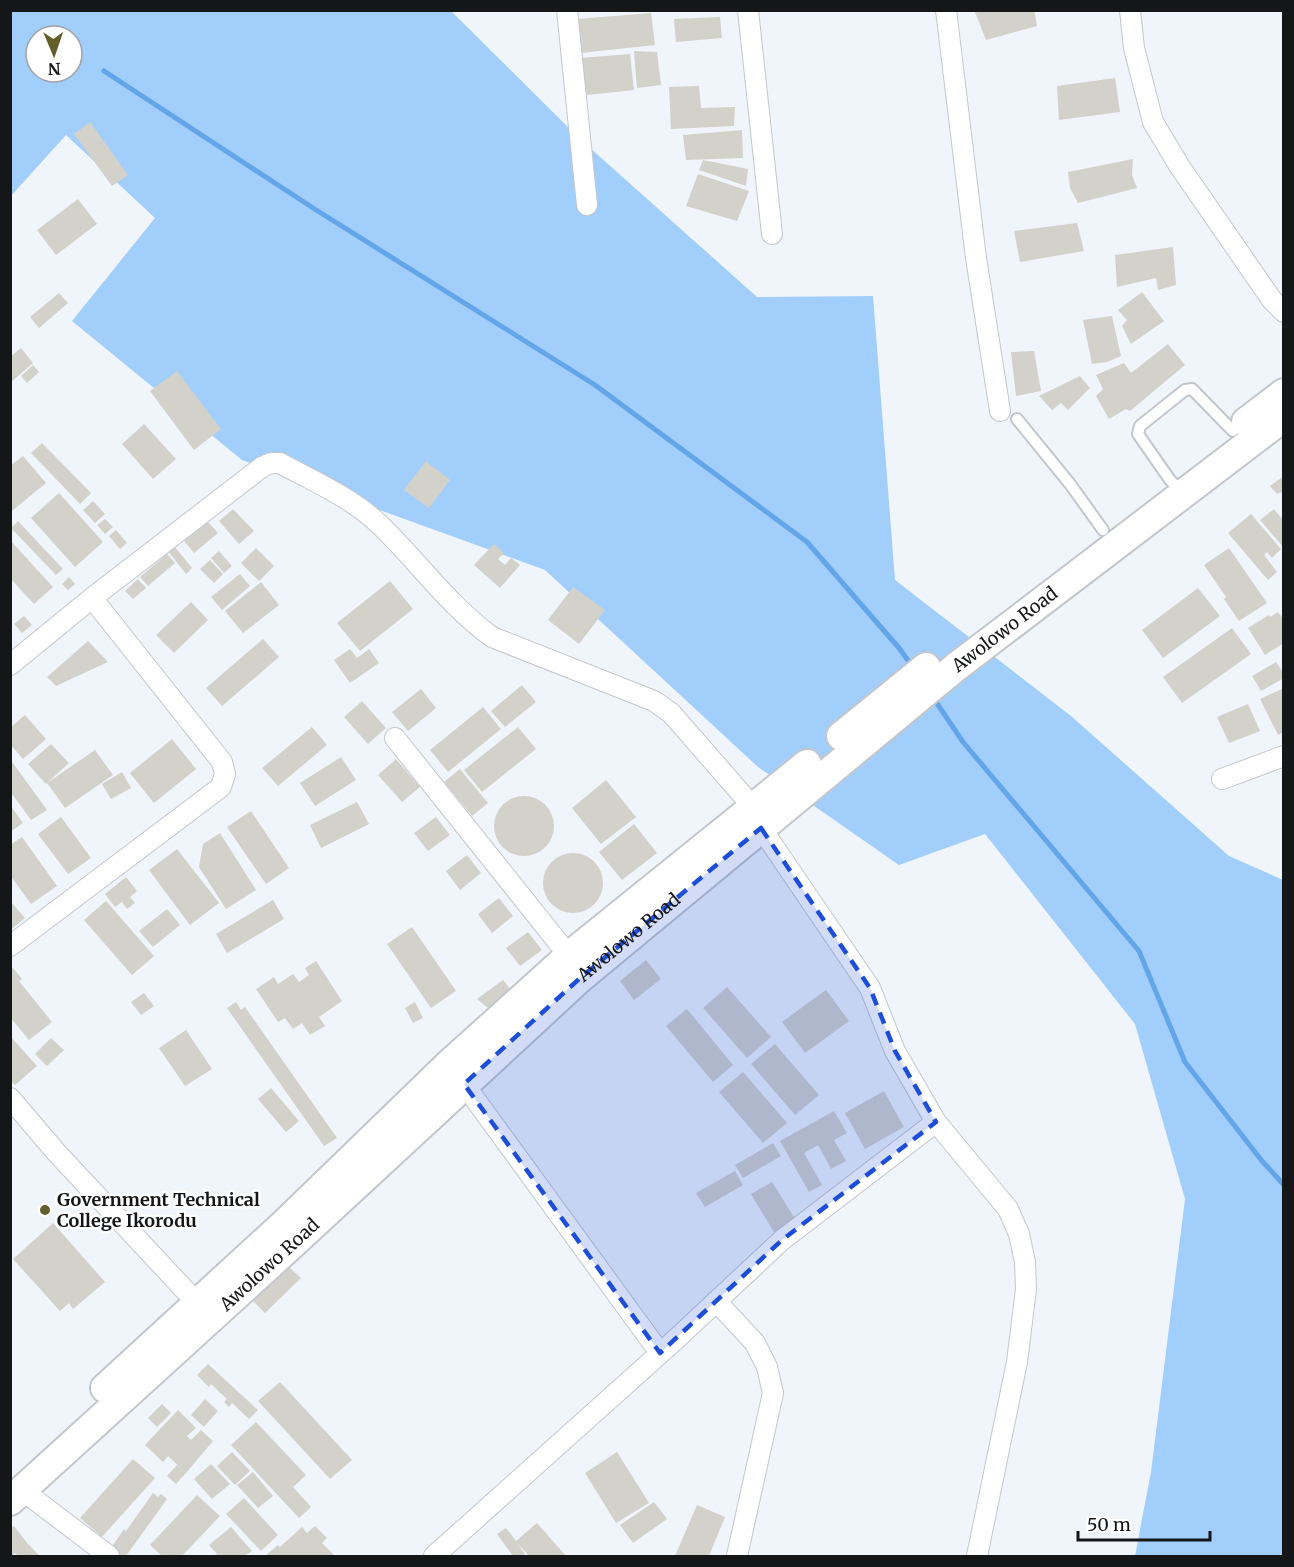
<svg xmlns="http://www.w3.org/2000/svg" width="1294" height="1567" viewBox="0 0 1294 1567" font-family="Merriweather,serif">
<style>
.green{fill:#a2cefb;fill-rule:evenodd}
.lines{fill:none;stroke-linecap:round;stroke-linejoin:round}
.stream{stroke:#62a5e8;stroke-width:5}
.building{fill:#d2d1ca}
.lane-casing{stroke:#c2c7cd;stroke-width:14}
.street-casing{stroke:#c2c7cd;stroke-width:22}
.secondary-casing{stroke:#c2c7cd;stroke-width:32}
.lane{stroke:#fff;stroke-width:10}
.street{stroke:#fff;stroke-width:20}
.secondary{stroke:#fff;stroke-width:28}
.marked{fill:#1d4ed8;fill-opacity:0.2;stroke:#1d4ed8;stroke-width:4.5;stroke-dasharray:12 8;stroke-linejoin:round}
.poi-dot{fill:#635f2b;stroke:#fff;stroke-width:2}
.labels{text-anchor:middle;stroke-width:5;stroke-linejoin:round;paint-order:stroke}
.street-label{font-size:18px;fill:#141618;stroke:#fff}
.poi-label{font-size:18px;font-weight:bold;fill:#141618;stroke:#fff;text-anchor:start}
</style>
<rect width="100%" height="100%" fill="#f0f5fb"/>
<!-- green -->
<path class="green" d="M 11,11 L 451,11 L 580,139 L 757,297 L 873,296 L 895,580 L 1071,716 L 1229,856 L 1283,880 L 1283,1556 L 1135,1556 L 1151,1472 L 1185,1199 L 1135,1024 L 985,834 L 899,865 L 758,767 L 545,570 L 242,460 L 72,321 L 155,218 L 66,135 L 11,196 ZM 36,36 L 72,36 L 72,72 L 36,72 Z"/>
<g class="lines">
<!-- stream -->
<path class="stream" d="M 104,71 L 313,208 L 595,385 L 807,542 L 899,648 L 912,666
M 932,696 L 963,742 L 1139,951 L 1185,1062 L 1262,1161 L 1284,1185"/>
</g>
<!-- building -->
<path class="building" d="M 983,10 L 1034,10 L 1037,26 L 986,40 L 975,12 Z
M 651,13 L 655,45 L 581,53 L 577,19 Z
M 720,17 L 722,38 L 676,42 L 674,19 Z
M 634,51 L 657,52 L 661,85 L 637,88 Z
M 630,54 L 634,90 L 587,95 L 581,58 Z
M 1115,78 L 1120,112 L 1059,120 L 1057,86 Z
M 699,86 L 701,108 L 735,107 L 734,126 L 671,129 L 669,87 Z
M 90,122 L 128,175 L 112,186 L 74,134 Z
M 742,130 L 743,158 L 686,160 L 683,135 Z
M 1133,159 L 1132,175 L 1137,188 L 1078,203 L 1070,188 L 1068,172 Z
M 703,160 L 748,169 L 746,186 L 699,170 Z
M 698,174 L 749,191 L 737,221 L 686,206 Z
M 78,199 L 97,224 L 56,255 L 37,230 Z
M 1077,223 L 1084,251 L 1020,262 L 1014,231 Z
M 1173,247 L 1176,285 L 1158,290 L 1156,278 L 1117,287 L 1115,255 Z
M 1142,292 L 1164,321 L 1131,344 L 1122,326 L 1127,320 L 1118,310 Z
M 59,293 L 68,303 L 39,328 L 30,317 Z
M 1112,316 L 1121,356 L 1107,362 L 1092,364 L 1083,320 Z
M 1168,344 L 1185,365 L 1130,411 L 1126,409 L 1109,419 L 1096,396 L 1103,389 L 1096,375 L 1124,363 L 1131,373 Z
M 21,348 L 33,363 L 10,383 L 10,357 Z
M 1034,351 L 1041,391 L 1016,396 L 1011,352 Z
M 33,365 L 39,372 L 27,383 L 21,376 Z
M 177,371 L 221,429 L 194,450 L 150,391 Z
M 1080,376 L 1090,388 L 1068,410 L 1061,403 L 1052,410 L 1039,396 Z
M 144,424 L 176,459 L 153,479 L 122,444 Z
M 42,443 L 91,493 L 80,504 L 31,453 Z
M 23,456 L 46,483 L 12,511 L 10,466 Z
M 426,461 L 450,480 L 429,508 L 404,490 Z
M 1284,476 L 1284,496 L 1281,492 L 1277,494 L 1270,486 Z
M 59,493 L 103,542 L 75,567 L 31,518 Z
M 93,501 L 105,514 L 95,523 L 83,510 Z
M 233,509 L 254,531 L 239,544 L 219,521 Z
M 1274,509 L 1284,521 L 1284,548 L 1260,520 Z
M 1251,514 L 1281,549 L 1272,558 L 1267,552 L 1264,555 L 1277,572 L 1268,580 L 1228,533 Z
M 105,519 L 113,527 L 105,534 L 97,525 Z
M 18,521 L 63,569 L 56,575 L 11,528 Z
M 208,522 L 218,533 L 194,553 L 184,541 Z
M 116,530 L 127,543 L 120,549 L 109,536 Z
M 10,540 L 53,587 L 34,604 L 10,578 Z
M 494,544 L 504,553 L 498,559 L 505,565 L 511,558 L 520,565 L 500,588 L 474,565 Z
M 174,546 L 192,568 L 186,574 L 168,551 Z
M 256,548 L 274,566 L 259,581 L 241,563 Z
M 1229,548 L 1267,603 L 1239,621 L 1224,599 L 1226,597 L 1204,565 Z
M 219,551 L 232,566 L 224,573 L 211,558 Z
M 167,554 L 175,563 L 148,586 L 140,577 Z
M 210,560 L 223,574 L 214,583 L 200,569 Z
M 240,574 L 250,586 L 222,610 L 211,597 Z
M 69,577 L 75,584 L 68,590 L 62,584 Z
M 138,579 L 146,588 L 133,599 L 125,591 Z
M 390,581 L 413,609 L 360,651 L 337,623 Z
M 261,582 L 279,605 L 243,633 L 225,611 Z
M 573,587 L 605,610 L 579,644 L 548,620 Z
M 1198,588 L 1220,616 L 1163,658 L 1142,630 Z
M 191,602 L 208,620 L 174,653 L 156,635 Z
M 1278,612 L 1284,620 L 1284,643 L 1265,655 L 1248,628 L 1269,615 L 1270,617 Z
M 24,616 L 32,625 L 22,633 L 14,624 Z
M 1232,628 L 1251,654 L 1182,703 L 1163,677 Z
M 263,639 L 279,657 L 222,706 L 206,688 Z
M 88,641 L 108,662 L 56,686 L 47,677 Z
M 350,649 L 357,658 L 369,649 L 379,663 L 350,683 L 334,660 Z
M 1276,662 L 1284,674 L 1284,678 L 1261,691 L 1252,676 Z
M 522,685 L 536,702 L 505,727 L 491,711 Z
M 1284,688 L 1284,732 L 1278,735 L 1260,699 Z
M 421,689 L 436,708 L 408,731 L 392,712 Z
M 362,701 L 386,728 L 368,744 L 344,717 Z
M 1248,704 L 1260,731 L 1229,743 L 1217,717 Z
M 483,707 L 501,729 L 448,772 L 430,750 Z
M 25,715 L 46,739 L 23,759 L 10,744 L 10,728 Z
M 312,727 L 327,745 L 278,786 L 262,768 Z
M 518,727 L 536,749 L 482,792 L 464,770 Z
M 172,739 L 196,769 L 154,803 L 130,773 Z
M 51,744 L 69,763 L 46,784 L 28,764 Z
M 95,750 L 113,775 L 65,808 L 47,783 Z
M 341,757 L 356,780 L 315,806 L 300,783 Z
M 10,759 L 47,810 L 31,820 L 10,791 Z
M 396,759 L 420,787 L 402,802 L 378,775 Z
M 460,769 L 488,803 L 472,816 L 444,782 Z
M 122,772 L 131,788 L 111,799 L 102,784 Z
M 606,780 L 636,817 L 601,844 L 572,808 Z
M494 826a30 30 0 1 1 60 0a30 30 0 1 1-60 0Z
M 357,802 L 369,824 L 321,848 L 310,825 Z
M 10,805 L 23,823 L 10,832 Z
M 251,811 L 289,868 L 266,884 L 227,827 Z
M 61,817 L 91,858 L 68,874 L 38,834 Z
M 436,817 L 450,835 L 428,851 L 414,833 Z
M 634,824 L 657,853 L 622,880 L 599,852 Z
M 220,833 L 256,890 L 226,909 L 199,867 L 203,844 Z
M 22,837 L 57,886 L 31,904 L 10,875 L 10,845 Z
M 177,849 L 219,903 L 190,925 L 149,870 Z
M543 883a30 30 0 1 1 60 0a30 30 0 1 1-60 0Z
M 467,855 L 481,873 L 460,890 L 446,871 Z
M 126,877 L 137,891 L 130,897 L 135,903 L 127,909 L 122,902 L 115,907 L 105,894 Z
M 499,898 L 513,916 L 492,933 L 478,914 Z
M 273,900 L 284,919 L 227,953 L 216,934 Z
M 10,901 L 25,918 L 10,930 Z
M 106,901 L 154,956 L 132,975 L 84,920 Z
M 167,909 L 180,925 L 153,947 L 139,931 Z
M 412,927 L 456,991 L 431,1008 L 387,944 Z
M 528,932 L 542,950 L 520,966 L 506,948 Z
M 646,960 L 661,979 L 634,1000 L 620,981 Z
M 316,961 L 342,1001 L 319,1017 L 325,1026 L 310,1035 L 302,1023 L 293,1029 L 285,1018 L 278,1022 L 256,989 L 274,977 L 278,984 L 293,974 L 299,982 L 309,975 L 305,968 Z
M 13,968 L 22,979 L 19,981 L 52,1022 L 29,1040 L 10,1017 L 10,969 Z
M 503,980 L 512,991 L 488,1008 L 477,999 Z
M 727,987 L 771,1037 L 747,1058 L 703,1008 Z
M 826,990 L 849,1021 L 805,1053 L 782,1022 Z
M 144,993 L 154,1006 L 141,1015 L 131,1002 Z
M 236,1002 L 241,1010 L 245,1007 L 337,1138 L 324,1146 L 227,1008 Z
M 415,1002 L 423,1018 L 413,1023 L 405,1008 Z
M 687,1009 L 733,1065 L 713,1082 L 666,1026 Z
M 186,1030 L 212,1069 L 185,1086 L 159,1048 Z
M 10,1036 L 37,1066 L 15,1085 L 10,1080 Z
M 51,1038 L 64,1050 L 47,1066 L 35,1054 Z
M 775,1044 L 819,1095 L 795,1115 L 751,1064 Z
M 743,1072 L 787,1123 L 763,1143 L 719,1092 Z
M 271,1088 L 299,1121 L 286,1132 L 258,1099 Z
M 884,1091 L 904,1127 L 865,1149 L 845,1113 Z
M 834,1111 L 847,1133 L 834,1140 L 846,1161 L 831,1169 L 818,1145 L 804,1153 L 822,1185 L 809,1192 L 780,1141 Z
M 773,1143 L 781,1156 L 743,1178 L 735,1165 Z
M 735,1171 L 743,1185 L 705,1207 L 696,1193 Z
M 772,1182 L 797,1222 L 775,1234 L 751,1194 Z
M 53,1223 L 105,1282 L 73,1309 L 69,1303 L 60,1311 L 13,1259 Z
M 288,1266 L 301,1278 L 265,1313 L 253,1301 Z
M 208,1364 L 258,1410 L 249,1419 L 232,1403 L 229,1407 L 224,1402 L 227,1399 L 211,1384 L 209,1387 L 197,1375 Z
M 280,1382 L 352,1460 L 330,1479 L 258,1401 Z
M 205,1399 L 218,1411 L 204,1427 L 191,1415 Z
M 162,1404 L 171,1413 L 157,1427 L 148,1418 Z
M 178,1410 L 196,1428 L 187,1436 L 191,1440 L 201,1430 L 213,1441 L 186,1473 L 168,1456 L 163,1462 L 145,1445 Z
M 256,1422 L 306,1475 L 293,1487 L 311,1507 L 299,1518 L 231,1445 Z
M 232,1452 L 250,1471 L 235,1485 L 217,1466 Z
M 617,1452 L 649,1503 L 616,1523 L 585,1473 Z
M 133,1459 L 155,1478 L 102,1537 L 80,1518 Z
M 211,1464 L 230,1484 L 212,1499 L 194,1479 Z
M 177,1465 L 186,1473 L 176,1484 L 167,1476 Z
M 253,1472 L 273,1496 L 258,1508 L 237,1485 Z
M 153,1493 L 158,1497 L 161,1494 L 167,1499 L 126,1556 L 122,1556 L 111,1548 L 124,1529 L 126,1531 Z
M 197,1495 L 220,1516 L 182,1556 L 162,1556 L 150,1545 Z
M 244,1498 L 278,1535 L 261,1551 L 226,1514 Z
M 654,1502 L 667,1519 L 633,1543 L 620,1525 Z
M 697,1505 L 725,1517 L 709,1556 L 675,1556 Z
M 537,1523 L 566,1556 L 529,1556 L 517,1543 L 525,1554 L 521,1556 L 513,1556 L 497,1534 L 506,1528 L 516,1541 Z
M 14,1526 L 28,1544 L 40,1556 L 18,1556 L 15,1553 L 12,1556 L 10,1529 Z
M 315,1526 L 327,1538 L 322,1543 L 335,1556 L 265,1556 L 278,1545 L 280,1547 L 302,1527 L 307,1533 Z
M 231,1527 L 252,1551 L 245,1556 L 214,1556 L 217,1554 L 209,1545 Z"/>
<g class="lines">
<defs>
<path id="lane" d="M 1017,419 L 1070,484 L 1103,530
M 1183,493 L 1170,480 L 1138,434 L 1140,426 L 1185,390 L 1192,389 L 1233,431"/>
<path id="street" d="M 567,10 L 587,205
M 748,10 L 772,234
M 946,10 L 976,258 L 1000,411
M 1130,10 L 1134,48 L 1153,122 L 1180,167 L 1272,300 L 1284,312
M 10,665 L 92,598 L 262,467 L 271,463 L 280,463 C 313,481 350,497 378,523 C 417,560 448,605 492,637 L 654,701 L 671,713 L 753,807
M 395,738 L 569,956
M 1222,779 L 1284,756
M 761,828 L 870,988 L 895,1051 L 936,1122 L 1008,1209 L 1019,1234 L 1025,1262 L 1026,1289 L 1017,1362 L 977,1556
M 10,946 L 221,787 L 225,774 L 222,762 L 92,598
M 464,1084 L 660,1353
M 10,1098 L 56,1152 L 197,1303
M 716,1301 L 755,1343 L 767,1367 L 773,1393 L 737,1556
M 22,1490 L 109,1556
M 434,1556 L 674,1341 L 782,1240 L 936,1122"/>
<g id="secondary">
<path d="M 1246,422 L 1284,393"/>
<path d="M 841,736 L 926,667"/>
<path d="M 105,1388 L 285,1223 L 447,1066 L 569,956 L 807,764"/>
<path id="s1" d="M 10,1501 L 298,1239 L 579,979 L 956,667 L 1284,417"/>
</g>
</defs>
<!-- lane casing -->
<use href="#lane" class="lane-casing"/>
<!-- street casing -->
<use href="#street" class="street-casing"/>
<!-- secondary casing -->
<use href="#secondary" class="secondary-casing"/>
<!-- lane -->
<use href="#lane" class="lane"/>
<!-- street -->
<use href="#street" class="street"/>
<!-- secondary -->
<use href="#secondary" class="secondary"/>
</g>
<!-- marked area -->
<path class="marked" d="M 761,828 L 870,988 L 895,1051 L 936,1122 L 782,1240 L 660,1353 L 464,1084 L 579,979 Z"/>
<!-- markers -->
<circle class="poi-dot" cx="45" cy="1210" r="6"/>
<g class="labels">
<!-- street labels -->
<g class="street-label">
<text dy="6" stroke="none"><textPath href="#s1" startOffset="1323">Awolowo Road</textPath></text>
<text dy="6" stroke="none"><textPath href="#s1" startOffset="837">Awolowo Road</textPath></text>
<text dy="6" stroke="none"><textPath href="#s1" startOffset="351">Awolowo Road</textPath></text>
</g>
<!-- poi labels -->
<g class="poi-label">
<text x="57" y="1206">Government Technical<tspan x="57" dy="21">College Ikorodu</tspan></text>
</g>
</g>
<!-- border -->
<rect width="1294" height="1567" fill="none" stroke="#141618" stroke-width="24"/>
<!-- north arrow -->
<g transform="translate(54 54) rotate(178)"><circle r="28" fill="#ffffff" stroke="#a1a2a3" stroke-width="1.5"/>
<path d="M0-4.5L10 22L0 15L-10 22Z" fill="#635f2b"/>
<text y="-9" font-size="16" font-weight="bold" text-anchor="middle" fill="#141618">N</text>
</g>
<!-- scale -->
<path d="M1078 1531v9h132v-9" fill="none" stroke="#141618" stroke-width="3"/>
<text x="1087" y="1531" font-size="18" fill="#141618" stroke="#ffffff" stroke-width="4.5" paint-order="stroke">50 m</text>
</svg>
